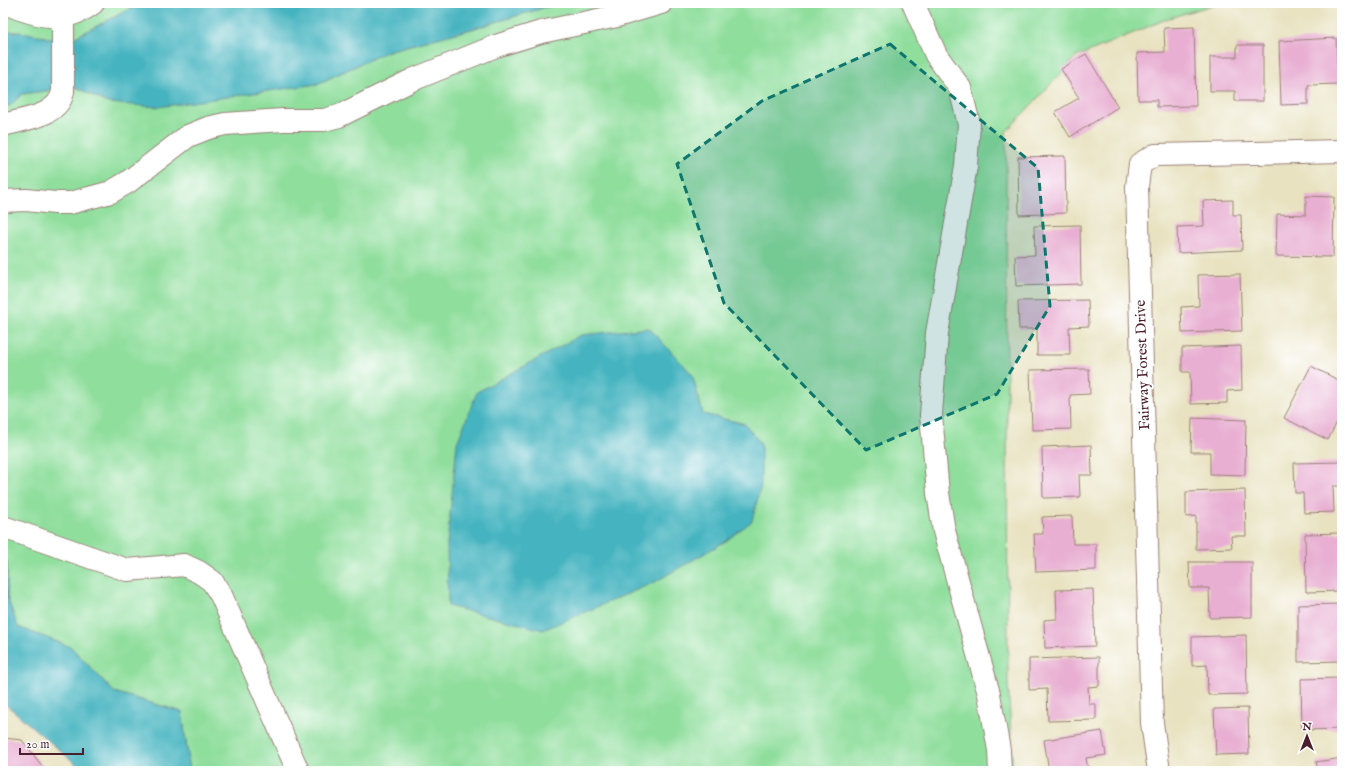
<svg xmlns="http://www.w3.org/2000/svg" width="1345" height="774" viewBox="0 0 1345 774" font-family="'IM FELL English',serif">
<style>
.green{fill:#8fde9c;stroke:#6c7e64;fill-rule:evenodd}
.water{fill:#45b4c0;stroke:#486a76}
.building{fill:#e8afd2}
.lines{fill:none;stroke-linecap:round;stroke-linejoin:round}
.minor-casing{stroke:#998076;stroke-width:24}
.minor{stroke:#fff;stroke-width:22}
.marked{fill:#0f766e;fill-opacity:0.2;stroke:#0f766e;stroke-width:3;stroke-dasharray:8 5;stroke-linejoin:round}
.labels{text-anchor:middle;stroke-width:4;stroke-linejoin:round;paint-order:stroke}
.street-label{font-size:15px;fill:#4a1f2b;stroke:#fff}
</style>
<rect width="100%" height="100%" fill="#fff"/>
<filter id="ink" filterUnits="userSpaceOnUse"><feTurbulence type="fractalNoise" baseFrequency=".025" numOctaves="2"/><feDisplacementMap in="SourceGraphic" scale="8" xChannelSelector="R" yChannelSelector="G"/><feConvolveMatrix kernelMatrix="1 2 1 2 8 2 1 2 1" color-interpolation-filters="sRGB"/></filter>
<filter id="wash" filterUnits="userSpaceOnUse"><feTurbulence type="fractalNoise" baseFrequency=".012" numOctaves="4" result="noise"/><feDisplacementMap in="SourceGraphic" scale="16" xChannelSelector="R" yChannelSelector="G"/><feGaussianBlur stdDeviation="0.9" result="paint"/><feColorMatrix in="noise" values="0 0 0 0 0 0 0 0 0 0 0 0 0 0 0 0 0 1.4 0 .05"/><feComposite in="paint" operator="in"/></filter>
<g filter="url(#wash)">
<rect width="100%" height="100%" fill="#e8e2c0"/>
<!-- green -->
<path class="green" d="M 3,3 L 141,3 L 66,42 L 27,33 L 3,31 Z
M 560,3 L 1219,3 L 1169,18 L 1076,57 L 1006,132 L 1008,681 L 1013,771 L 190,771 L 182,712 L 114,692 L 71,647 L 18,627 L 7,597 L 7,562 L 3,559 L 3,109 L 12,104 L 22,94 L 75,87 L 108,103 L 317,84 L 388,51 L 475,28 ZM 692,374 L 703,414 L 745,424 L 477,392 Z"/>
<!-- water -->
<path class="water" d="M 141,3 L 560,3 L 475,28 L 388,51 L 317,84 L 158,107 L 108,103 L 75,87 L 22,94 L 12,104 L 3,109 L 3,31 L 27,33 L 66,42 Z
M 649,328 L 692,374 L 703,414 L 745,424 L 761,444 L 761,485 L 752,521 L 726,541 L 653,583 L 543,630 L 448,606 L 447,545 L 457,443 L 477,392 L 581,335 Z
M 3,559 L 7,561 L 7,597 L 18,627 L 71,647 L 114,692 L 182,712 L 190,771 L 84,771 L 3,702 Z"/>
<g id="blocks">
<!-- building -->
<path class="building" d="M 1194,27 L 1196,106 L 1157,107 L 1157,100 L 1138,100 L 1137,53 L 1165,52 L 1164,28 Z
M 1336,38 L 1338,84 L 1308,85 L 1308,104 L 1281,105 L 1279,41 Z
M 1237,45 L 1263,45 L 1263,101 L 1235,101 L 1235,91 L 1210,91 L 1210,57 L 1237,57 Z
M 1086,54 L 1118,107 L 1070,137 L 1055,112 L 1079,98 L 1061,69 Z
M 1065,156 L 1066,213 L 1019,215 L 1018,157 Z
M 1306,196 L 1334,197 L 1333,257 L 1276,256 L 1277,214 L 1306,215 Z
M 1233,200 L 1233,215 L 1241,215 L 1242,250 L 1178,253 L 1177,227 L 1204,226 L 1203,201 Z
M 1080,225 L 1081,284 L 1016,286 L 1015,256 L 1035,255 L 1034,226 Z
M 1240,274 L 1242,331 L 1182,333 L 1181,307 L 1199,306 L 1198,275 Z
M 1088,300 L 1089,326 L 1069,327 L 1070,355 L 1037,355 L 1037,329 L 1019,329 L 1018,301 Z
M 1241,346 L 1242,390 L 1227,391 L 1227,403 L 1191,404 L 1190,372 L 1182,372 L 1182,348 Z
M 1311,366 L 1342,382 L 1342,412 L 1328,440 L 1284,418 Z
M 1089,369 L 1090,394 L 1070,395 L 1071,429 L 1032,430 L 1030,370 Z
M 1192,418 L 1246,420 L 1245,475 L 1210,474 L 1210,452 L 1191,452 Z
M 1091,445 L 1092,475 L 1079,475 L 1080,497 L 1043,498 L 1042,447 Z
M 1342,462 L 1342,486 L 1333,486 L 1334,512 L 1304,513 L 1303,493 L 1295,493 L 1294,463 Z
M 1245,490 L 1246,536 L 1231,536 L 1232,548 L 1196,549 L 1196,516 L 1186,517 L 1186,492 Z
M 1072,516 L 1073,544 L 1096,544 L 1096,570 L 1036,572 L 1034,534 L 1043,534 L 1042,517 Z
M 1342,533 L 1342,591 L 1306,592 L 1305,534 Z
M 1189,562 L 1252,562 L 1252,617 L 1210,618 L 1209,588 L 1190,588 Z
M 1093,589 L 1095,646 L 1045,648 L 1044,620 L 1057,619 L 1056,590 Z
M 1342,604 L 1342,661 L 1298,662 L 1298,605 Z
M 1246,635 L 1247,694 L 1208,695 L 1207,665 L 1192,666 L 1192,637 Z
M 1099,657 L 1099,686 L 1088,687 L 1089,704 L 1096,704 L 1096,720 L 1048,721 L 1047,689 L 1029,690 L 1029,659 Z
M 1342,678 L 1342,729 L 1302,730 L 1301,679 Z
M 1248,708 L 1249,754 L 1216,755 L 1214,709 Z
M 1102,731 L 1106,755 L 1086,758 L 1088,771 L 1049,771 L 1044,740 Z
M 3,738 L 22,740 L 46,771 L 3,771 Z
M 1342,758 L 1342,771 L 1318,771 L 1316,762 Z"/>
</g>
</g>
<g filter="url(#ink)">
<use href="#blocks" fill-opacity="0" stroke="#998076" stroke-width="1"/>
<g class="lines">
<defs>
<path id="minor" d="M 5,3 C 36,16 65,25 93,3
M 913,3 L 936,55 L 960,88 L 969,124 L 966,166 L 937,333 L 931,415 L 938,493 L 944,531 L 989,694 L 999,750 L 1000,771
M 3,125 C 23,119 59,117 63,91 L 63,17
M 3,201 L 26,200 L 55,203 L 70,203 L 111,192 L 128,182 L 188,136 L 208,128 L 225,124 L 283,120 L 324,120 L 339,116 L 412,80 L 496,46 L 541,32 L 617,16 L 661,3
M 3,527 L 127,570 L 184,565 L 199,572 L 212,581 L 221,595 L 298,771
M 1159,771 L 1152,723 L 1137,186 L 1140,164 L 1155,155 L 1342,151"/>
</defs>
<!-- minor casing -->
<use href="#minor" class="minor-casing"/>
<!-- minor -->
<use href="#minor" class="minor"/>
</g>
</g>
<!-- marked area -->
<path class="marked" d="M 890,44 L 1038,168 L 1050,306 L 997,394 L 866,450 L 724,303 L 677,164 L 762,101 Z"/>
<g class="labels">
<!-- street labels -->
<g class="street-label">
<text transform="translate(1142 365) rotate(-92)" y="5">Fairway Forest Drive</text>
</g>
</g>
<!-- margin -->
<rect width="1345" height="774" fill="none" stroke="#fff" stroke-width="16"/>
<!-- north arrow -->
<g transform="translate(1307 736)" stroke="#ffffff" stroke-width="3" paint-order="stroke">
<path d="M0-3L7 15L0 10L-7 15Z" fill="#4a1f2b"/>
<text y="-6" font-size="11" font-weight="bold" text-anchor="middle" fill="#4a1f2b">N</text>
</g>
<!-- scale -->
<path d="M20 748v6h63v-6" fill="none" stroke="#4a1f2b" stroke-width="2"/>
<text x="26" y="748" font-size="12" fill="#4a1f2b" stroke="#ffffff" stroke-width="3" paint-order="stroke">20 m</text>
</svg>
